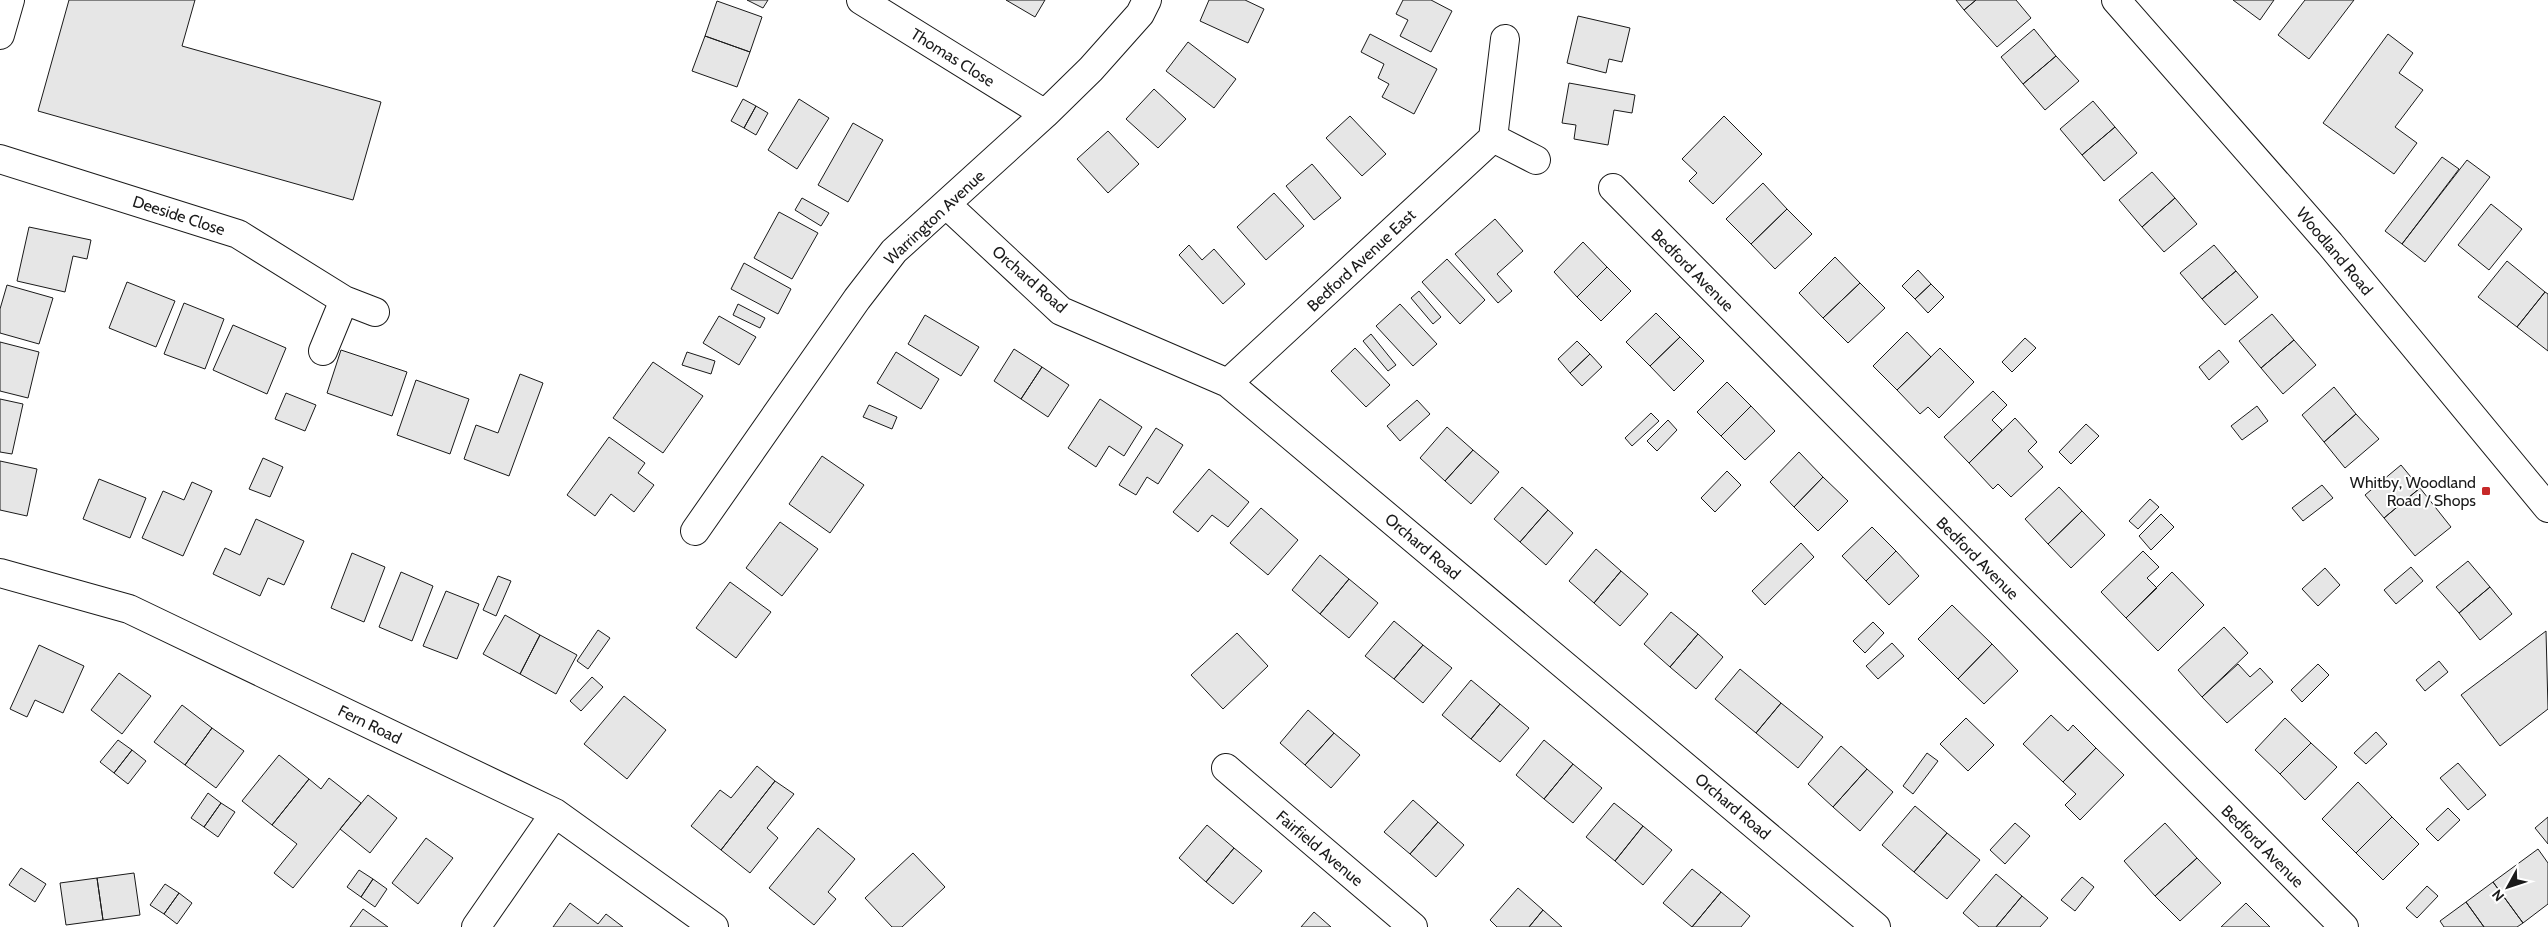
<svg xmlns="http://www.w3.org/2000/svg" width="2548" height="927" viewBox="0 0 2548 927" font-family="Cabin,sans-serif">
<style>
.building{fill:#e6e6e6;stroke:#1a1a1a}
.lines{fill:none;stroke-linecap:round;stroke-linejoin:round}
.minor-casing{stroke:#1a1a1a;stroke-width:30}
.tertiary-casing{stroke:#1a1a1a;stroke-width:30}
.minor{stroke:#fff;stroke-width:28}
.tertiary{stroke:#fff;stroke-width:28}
.poi-dot{fill:#c62828;stroke:#fff;stroke-width:2}
.labels{text-anchor:middle;stroke-width:4;stroke-linejoin:round;paint-order:stroke}
.street-label{font-size:16px;fill:#1a1a1a;stroke:#fff}
.poi-label{font-size:16px;fill:#1a1a1a;stroke:#fff;text-anchor:end}
</style>
<rect width="100%" height="100%" fill="#fff"/>
<!-- building -->
<path class="building" d="M 69,0 L 195,0 L 182,46 L 381,102 L 353,200 L 38,111 Z
M 747,0 L 768,0 L 763,8 Z
M 1006,0 L 1045,0 L 1035,17 Z
M 1209,0 L 1245,0 L 1264,9 L 1248,43 L 1200,21 Z
M 1403,0 L 1431,0 L 1452,11 L 1431,52 L 1400,36 L 1408,20 L 1396,14 Z
M 1956,0 L 1976,0 L 1964,10 Z
M 1976,0 L 2016,0 L 2031,18 L 1997,47 L 1964,10 Z
M 2233,0 L 2274,0 L 2260,20 Z
M 2305,0 L 2354,0 L 2309,59 L 2278,35 Z
M 717,1 L 762,17 L 750,52 L 705,36 Z
M 1578,16 L 1630,28 L 1622,62 L 1609,59 L 1606,73 L 1567,63 Z
M 2034,29 L 2056,56 L 2023,84 L 2001,57 Z
M 1370,34 L 1437,69 L 1414,114 L 1382,97 L 1389,84 L 1378,78 L 1384,64 L 1361,52 Z
M 2388,34 L 2413,53 L 2399,73 L 2423,90 L 2395,127 L 2417,143 L 2394,174 L 2323,123 Z
M 705,36 L 750,52 L 737,87 L 692,71 Z
M 1188,42 L 1236,79 L 1214,108 L 1166,71 Z
M 2056,56 L 2079,81 L 2045,110 L 2023,84 Z
M 1569,83 L 1635,95 L 1632,113 L 1614,110 L 1608,145 L 1574,139 L 1576,125 L 1562,123 Z
M 1154,89 L 1186,119 L 1158,148 L 1126,119 Z
M 743,99 L 756,106 L 744,128 L 731,121 Z
M 799,99 L 829,118 L 797,169 L 768,150 Z
M 2093,101 L 2115,127 L 2082,155 L 2060,129 Z
M 756,106 L 768,113 L 756,135 L 744,128 Z
M 1350,116 L 1386,154 L 1362,176 L 1326,138 Z
M 1724,116 L 1762,154 L 1713,204 L 1689,181 L 1697,173 L 1682,159 Z
M 853,123 L 883,140 L 848,202 L 818,185 Z
M 2115,127 L 2137,153 L 2104,181 L 2082,155 Z
M 1108,131 L 1139,164 L 1108,193 L 1077,159 Z
M 2442,157 L 2459,169 L 2402,244 L 2385,231 Z
M 2467,160 L 2490,177 L 2425,262 L 2402,244 Z
M 1312,164 L 1341,198 L 1314,220 L 1286,186 Z
M 2152,172 L 2175,198 L 2142,227 L 2119,200 Z
M 1763,183 L 1787,209 L 1751,244 L 1726,219 Z
M 1274,193 L 1304,226 L 1266,260 L 1237,227 Z
M 802,198 L 829,213 L 821,226 L 795,210 Z
M 2175,198 L 2197,224 L 2164,252 L 2142,227 Z
M 2491,204 L 2522,229 L 2489,270 L 2458,245 Z
M 1787,209 L 1812,234 L 1775,269 L 1751,244 Z
M 779,212 L 818,233 L 792,279 L 754,258 Z
M 1495,219 L 1523,251 L 1497,274 L 1512,291 L 1498,303 L 1455,254 Z
M 29,227 L 91,240 L 87,259 L 73,256 L 65,292 L 17,281 Z
M 1583,242 L 1607,267 L 1577,297 L 1554,272 Z
M 1189,245 L 1202,260 L 1214,249 L 1245,284 L 1223,304 L 1179,255 Z
M 2214,245 L 2236,271 L 2202,299 L 2180,273 Z
M 1835,257 L 1860,283 L 1823,318 L 1799,293 Z
M 1447,259 L 1485,300 L 1460,324 L 1422,282 Z
M 2507,261 L 2545,292 L 2517,327 L 2478,297 Z
M 744,263 L 791,289 L 778,314 L 731,289 Z
M 1607,267 L 1631,291 L 1601,321 L 1577,297 Z
M 1918,270 L 1931,284 L 1915,299 L 1902,286 Z
M 2236,271 L 2258,297 L 2225,325 L 2202,299 Z
M 127,282 L 175,301 L 156,347 L 109,328 Z
M 1860,283 L 1885,308 L 1848,343 L 1823,318 Z
M 1931,284 L 1944,297 L 1928,313 L 1915,299 Z
M 7,285 L 53,298 L 39,344 L 0,333 L 0,309 Z
M 1419,291 L 1441,317 L 1433,324 L 1411,298 Z
M 2545,292 L 2548,294 L 2548,351 L 2517,327 Z
M 184,303 L 224,319 L 205,369 L 164,354 Z
M 738,304 L 765,318 L 760,328 L 733,315 Z
M 1400,304 L 1437,344 L 1413,366 L 1376,326 Z
M 1656,313 L 1680,337 L 1650,366 L 1626,342 Z
M 2272,314 L 2294,340 L 2261,368 L 2239,341 Z
M 925,315 L 979,347 L 961,376 L 908,344 Z
M 719,316 L 756,337 L 739,365 L 703,343 Z
M 233,325 L 286,348 L 267,394 L 213,370 Z
M 1907,332 L 1931,357 L 1897,390 L 1873,366 Z
M 1371,334 L 1396,365 L 1388,371 L 1363,341 Z
M 1680,337 L 1704,361 L 1674,391 L 1650,366 Z
M 2025,338 L 2036,348 L 2012,372 L 2002,362 Z
M 2294,340 L 2316,365 L 2283,394 L 2261,368 Z
M 1577,341 L 1590,354 L 1570,373 L 1558,359 Z
M 0,342 L 39,352 L 28,398 L 0,391 Z
M 1355,348 L 1390,385 L 1366,407 L 1331,371 Z
M 1940,348 L 1974,382 L 1939,418 L 1928,407 L 1920,414 L 1897,390 Z
M 1014,349 L 1042,367 L 1021,399 L 994,381 Z
M 341,350 L 407,372 L 392,416 L 327,393 Z
M 2219,350 L 2229,362 L 2209,380 L 2199,367 Z
M 687,352 L 715,361 L 711,374 L 682,365 Z
M 896,352 L 939,379 L 921,409 L 877,383 Z
M 1590,354 L 1602,367 L 1582,386 L 1570,373 Z
M 653,362 L 703,396 L 663,453 L 613,418 Z
M 1042,367 L 1069,385 L 1048,417 L 1021,399 Z
M 520,374 L 543,383 L 509,476 L 464,459 L 476,425 L 498,433 Z
M 416,380 L 469,399 L 450,454 L 397,435 Z
M 1727,382 L 1751,406 L 1721,436 L 1697,412 Z
M 2334,387 L 2356,414 L 2324,442 L 2302,415 Z
M 1993,391 L 2007,405 L 1992,420 L 2002,430 L 1969,463 L 1944,437 Z
M 286,393 L 316,405 L 305,431 L 275,419 Z
M 0,399 L 23,404 L 12,454 L 0,452 Z
M 1100,399 L 1142,427 L 1124,456 L 1109,446 L 1096,467 L 1068,448 Z
M 1417,400 L 1430,414 L 1400,441 L 1387,426 Z
M 869,405 L 897,417 L 892,429 L 863,417 Z
M 1751,406 L 1775,431 L 1745,460 L 1721,436 Z
M 2257,406 L 2268,421 L 2242,440 L 2231,426 Z
M 1651,413 L 1659,421 L 1632,446 L 1625,438 Z
M 2356,414 L 2379,439 L 2345,468 L 2324,442 Z
M 2015,418 L 2037,442 L 2028,451 L 2043,467 L 2011,497 L 1998,484 L 1993,489 L 1969,463 Z
M 1668,420 L 1677,430 L 1657,451 L 1647,441 Z
M 2086,424 L 2099,436 L 2071,464 L 2059,452 Z
M 1447,427 L 1473,450 L 1445,481 L 1420,458 Z
M 1156,428 L 1183,445 L 1158,484 L 1147,477 L 1136,495 L 1119,485 Z
M 609,437 L 645,463 L 638,473 L 654,485 L 634,512 L 611,494 L 595,516 L 567,495 Z
M 1473,450 L 1499,472 L 1471,504 L 1445,481 Z
M 1799,452 L 1823,477 L 1794,507 L 1770,482 Z
M 822,456 L 864,485 L 830,533 L 789,504 Z
M 263,458 L 283,467 L 270,497 L 249,489 Z
M 0,461 L 37,469 L 27,516 L 0,510 Z
M 2401,465 L 2420,488 L 2384,518 L 2365,495 Z
M 1209,469 L 1249,502 L 1228,527 L 1212,515 L 1198,532 L 1173,512 Z
M 1727,471 L 1741,485 L 1715,512 L 1701,498 Z
M 1823,477 L 1848,501 L 1818,531 L 1794,507 Z
M 99,479 L 146,498 L 130,538 L 83,519 Z
M 192,482 L 212,491 L 183,556 L 142,538 L 163,491 L 184,500 Z
M 2322,485 L 2333,498 L 2303,521 L 2292,508 Z
M 1522,487 L 1548,510 L 1520,542 L 1494,519 Z
M 2059,487 L 2082,511 L 2048,544 L 2025,519 Z
M 2420,488 L 2451,527 L 2415,556 L 2384,518 Z
M 2150,499 L 2159,507 L 2138,529 L 2129,521 Z
M 1261,508 L 1298,540 L 1268,575 L 1230,543 Z
M 1548,510 L 1573,533 L 1546,565 L 1520,542 Z
M 2082,511 L 2105,535 L 2071,568 L 2048,544 Z
M 2161,514 L 2174,527 L 2151,550 L 2139,536 Z
M 256,519 L 304,541 L 284,585 L 268,578 L 260,596 L 213,574 L 225,548 L 240,555 Z
M 780,522 L 818,549 L 782,596 L 746,568 Z
M 1872,527 L 1896,551 L 1866,581 L 1842,556 Z
M 1801,543 L 1814,557 L 1765,605 L 1752,591 Z
M 1596,549 L 1621,571 L 1594,603 L 1569,581 Z
M 1896,551 L 1919,576 L 1889,605 L 1866,581 Z
M 2143,551 L 2159,567 L 2147,578 L 2157,588 L 2126,618 L 2101,592 Z
M 352,553 L 385,567 L 364,622 L 331,608 Z
M 1320,555 L 1349,579 L 1320,614 L 1292,590 Z
M 2468,561 L 2490,587 L 2459,613 L 2436,587 Z
M 2411,567 L 2423,581 L 2396,604 L 2384,590 Z
M 2325,568 L 2340,585 L 2318,606 L 2302,589 Z
M 1621,571 L 1648,594 L 1620,626 L 1594,603 Z
M 401,572 L 433,586 L 412,641 L 379,627 Z
M 2172,572 L 2204,605 L 2158,651 L 2126,618 Z
M 498,576 L 511,581 L 496,616 L 483,610 Z
M 1349,579 L 1378,603 L 1349,638 L 1320,614 Z
M 730,582 L 771,612 L 736,658 L 696,628 Z
M 2490,587 L 2512,614 L 2480,640 L 2459,613 Z
M 446,591 L 479,604 L 457,659 L 423,646 Z
M 1952,605 L 1992,644 L 1958,679 L 1918,639 Z
M 1671,612 L 1698,634 L 1670,667 L 1644,644 Z
M 505,615 L 540,635 L 520,674 L 483,654 Z
M 1394,621 L 1423,645 L 1394,679 L 1365,656 Z
M 1873,622 L 1884,633 L 1865,653 L 1853,641 Z
M 2224,627 L 2248,653 L 2202,697 L 2178,670 Z
M 598,630 L 610,638 L 588,669 L 577,661 Z
M 2546,631 L 2548,709 L 2500,746 L 2461,695 Z
M 1237,633 L 1268,666 L 1223,709 L 1191,675 Z
M 1698,634 L 1723,657 L 1696,689 L 1670,667 Z
M 540,635 L 577,655 L 556,694 L 520,674 Z
M 1892,643 L 1904,656 L 1878,679 L 1866,666 Z
M 1992,644 L 2018,671 L 1984,704 L 1958,679 Z
M 39,645 L 84,666 L 63,713 L 35,700 L 27,717 L 10,709 Z
M 1423,645 L 1452,668 L 1423,703 L 1394,679 Z
M 2439,661 L 2448,672 L 2425,691 L 2416,680 Z
M 2238,664 L 2250,677 L 2260,668 L 2273,682 L 2227,723 L 2202,697 Z
M 2318,664 L 2329,675 L 2302,702 L 2291,690 Z
M 1740,669 L 1781,703 L 1756,733 L 1715,699 Z
M 119,673 L 151,696 L 122,734 L 91,710 Z
M 592,677 L 603,687 L 581,711 L 570,701 Z
M 1471,680 L 1500,704 L 1471,739 L 1442,715 Z
M 624,696 L 666,730 L 627,779 L 584,744 Z
M 1781,703 L 1823,737 L 1798,768 L 1756,733 Z
M 1500,704 L 1529,728 L 1500,762 L 1471,739 Z
M 182,705 L 212,728 L 185,765 L 154,742 Z
M 1308,710 L 1334,733 L 1305,765 L 1280,743 Z
M 2051,715 L 2068,731 L 2073,725 L 2096,748 L 2063,782 L 2023,744 Z
M 1966,718 L 1994,745 L 1968,771 L 1940,744 Z
M 2285,718 L 2311,743 L 2280,774 L 2255,750 Z
M 212,728 L 244,751 L 216,788 L 185,765 Z
M 2376,732 L 2387,744 L 2366,764 L 2354,753 Z
M 1334,733 L 1360,755 L 1331,788 L 1305,765 Z
M 118,740 L 132,750 L 114,773 L 100,762 Z
M 1544,740 L 1573,764 L 1544,799 L 1516,775 Z
M 2311,743 L 2337,767 L 2305,800 L 2280,774 Z
M 1841,746 L 1867,769 L 1833,807 L 1808,784 Z
M 2096,748 L 2124,775 L 2080,820 L 2065,805 L 2076,794 L 2063,782 Z
M 132,750 L 146,761 L 128,784 L 114,773 Z
M 1927,753 L 1938,761 L 1913,794 L 1903,786 Z
M 279,755 L 309,779 L 272,825 L 242,801 Z
M 2458,763 L 2486,795 L 2468,810 L 2440,778 Z
M 1573,764 L 1602,788 L 1573,823 L 1544,799 Z
M 757,766 L 775,781 L 721,850 L 691,826 L 720,790 L 731,798 Z
M 1867,769 L 1893,792 L 1860,831 L 1833,807 Z
M 329,778 L 361,803 L 293,888 L 274,873 L 297,844 L 272,825 L 309,779 L 321,789 Z
M 775,781 L 794,794 L 767,828 L 778,838 L 750,873 L 721,850 Z
M 2358,782 L 2392,817 L 2356,853 L 2322,819 Z
M 208,793 L 221,803 L 204,827 L 191,818 Z
M 368,795 L 397,818 L 370,853 L 340,829 Z
M 1413,800 L 1438,822 L 1410,854 L 1384,832 Z
M 221,803 L 235,812 L 218,837 L 204,827 Z
M 1614,803 L 1643,826 L 1615,861 L 1586,837 Z
M 1915,806 L 1947,833 L 1914,872 L 1882,845 Z
M 2448,808 L 2460,820 L 2438,841 L 2426,829 Z
M 2392,817 L 2419,844 L 2383,880 L 2356,853 Z
M 2548,817 L 2548,844 L 2535,828 Z
M 1438,822 L 1464,845 L 1436,877 L 1410,854 Z
M 2015,823 L 2030,836 L 2005,864 L 1990,850 Z
M 2165,823 L 2197,858 L 2155,896 L 2124,861 Z
M 1207,825 L 1234,848 L 1206,882 L 1179,858 Z
M 1643,826 L 1672,850 L 1643,885 L 1615,861 Z
M 818,828 L 855,859 L 828,892 L 836,899 L 814,925 L 769,888 Z
M 1947,833 L 1980,860 L 1947,899 L 1914,872 Z
M 426,838 L 453,858 L 418,904 L 392,883 Z
M 1234,848 L 1262,871 L 1233,904 L 1206,882 Z
M 2538,849 L 2548,863 L 2548,904 L 2523,923 L 2493,882 Z
M 913,853 L 945,887 L 902,927 L 892,927 L 865,898 Z
M 2197,858 L 2221,883 L 2180,921 L 2155,896 Z
M 21,868 L 46,884 L 35,902 L 9,885 Z
M 1692,869 L 1721,892 L 1692,927 L 1663,903 Z
M 359,870 L 373,879 L 361,897 L 347,887 Z
M 134,873 L 140,915 L 103,920 L 97,878 Z
M 1996,874 L 2022,896 L 1996,927 L 1979,927 L 1963,913 Z
M 2082,877 L 2094,887 L 2075,911 L 2061,900 Z
M 97,878 L 103,920 L 66,925 L 60,883 Z
M 373,879 L 387,889 L 375,907 L 361,897 Z
M 2493,882 L 2523,923 L 2517,927 L 2484,927 L 2466,902 Z
M 165,884 L 179,893 L 164,914 L 150,905 Z
M 2427,886 L 2438,896 L 2417,918 L 2406,908 Z
M 1518,888 L 1543,910 L 1529,927 L 1497,927 L 1490,920 Z
M 1721,892 L 1750,916 L 1741,927 L 1692,927 Z
M 179,893 L 192,903 L 177,924 L 164,914 Z
M 2022,896 L 2048,918 L 2040,927 L 1996,927 Z
M 2466,902 L 2484,927 L 2444,927 L 2440,921 Z
M 570,903 L 598,924 L 606,914 L 623,927 L 553,927 Z
M 2246,903 L 2270,927 L 2221,927 Z
M 363,909 L 388,927 L 350,927 Z
M 1543,910 L 1562,927 L 1529,927 Z
M 1314,912 L 1331,927 L 1301,927 Z"/>
<g class="lines">
<defs>
<path id="minor" d="M 861,0 L 1045,114
M 0,35 L 10,0
M 1493,138 L 1536,160
M 0,159 L 238,234 L 344,300 L 323,351
M 1613,188 L 2344,927
M 946,204 L 1061,311 L 1228,383 L 1876,927
M 344,300 L 375,312
M 1228,383 L 1493,138 L 1505,39
M 695,531 L 857,299 L 894,251 L 1045,114 L 1091,69 L 1140,14 L 1147,0
M 0,573 L 129,609 L 555,813 L 714,927
M 1226,768 L 1413,927
M 476,927 L 555,813"/>
<path id="tertiary" d="M 2116,0 L 2330,244 L 2548,508"/>
</defs>
<!-- minor casing -->
<use href="#minor" class="minor-casing"/>
<!-- tertiary casing -->
<use href="#tertiary" class="tertiary-casing"/>
<!-- minor -->
<use href="#minor" class="minor"/>
<!-- tertiary -->
<use href="#tertiary" class="tertiary"/>
</g>
<!-- markers -->
<rect class="poi-dot" x="2481" y="486" width="10" height="10" rx="2.5"/>
<g class="labels">
<!-- street labels -->
<g class="street-label">
<text transform="translate(953 57) rotate(32)" y="6">Thomas Close</text>
<text transform="translate(179 215) rotate(18)" y="6">Deeside Close</text>
<text transform="translate(934 217) rotate(-43)" y="6">Warrington Avenue</text>
<text transform="translate(2335 251) rotate(50)" y="6">Woodland Road</text>
<text transform="translate(1361 260) rotate(-43)" y="6">Bedford Avenue East</text>
<text transform="translate(1693 270) rotate(45)" y="6">Bedford Avenue</text>
<text transform="translate(1030 279) rotate(41)" y="6">Orchard Road</text>
<text transform="translate(1423 546) rotate(40)" y="6">Orchard Road</text>
<text transform="translate(1978 558) rotate(45)" y="6">Bedford Avenue</text>
<text transform="translate(370 724) rotate(26)" y="6">Fern Road</text>
<text transform="translate(1733 806) rotate(40)" y="6">Orchard Road</text>
<text transform="translate(2263 846) rotate(45)" y="6">Bedford Avenue</text>
<text transform="translate(1320 848) rotate(40)" y="6">Fairfield Avenue</text>
</g>
<!-- poi labels -->
<g class="poi-label">
<text x="2476" y="488">Whitby, Woodland<tspan x="2476" dy="18">Road / Shops</tspan></text>
</g>
</g>
<!-- north arrow -->
<g transform="translate(2508 887) rotate(230)" stroke="#ffffff" stroke-width="4" paint-order="stroke">
<path d="M0-4L9 19L0 12L-9 19Z" fill="#1a1a1a"/>
<text y="-8" font-size="14" font-weight="bold" text-anchor="middle" fill="#1a1a1a">N</text>
</g>
</svg>
